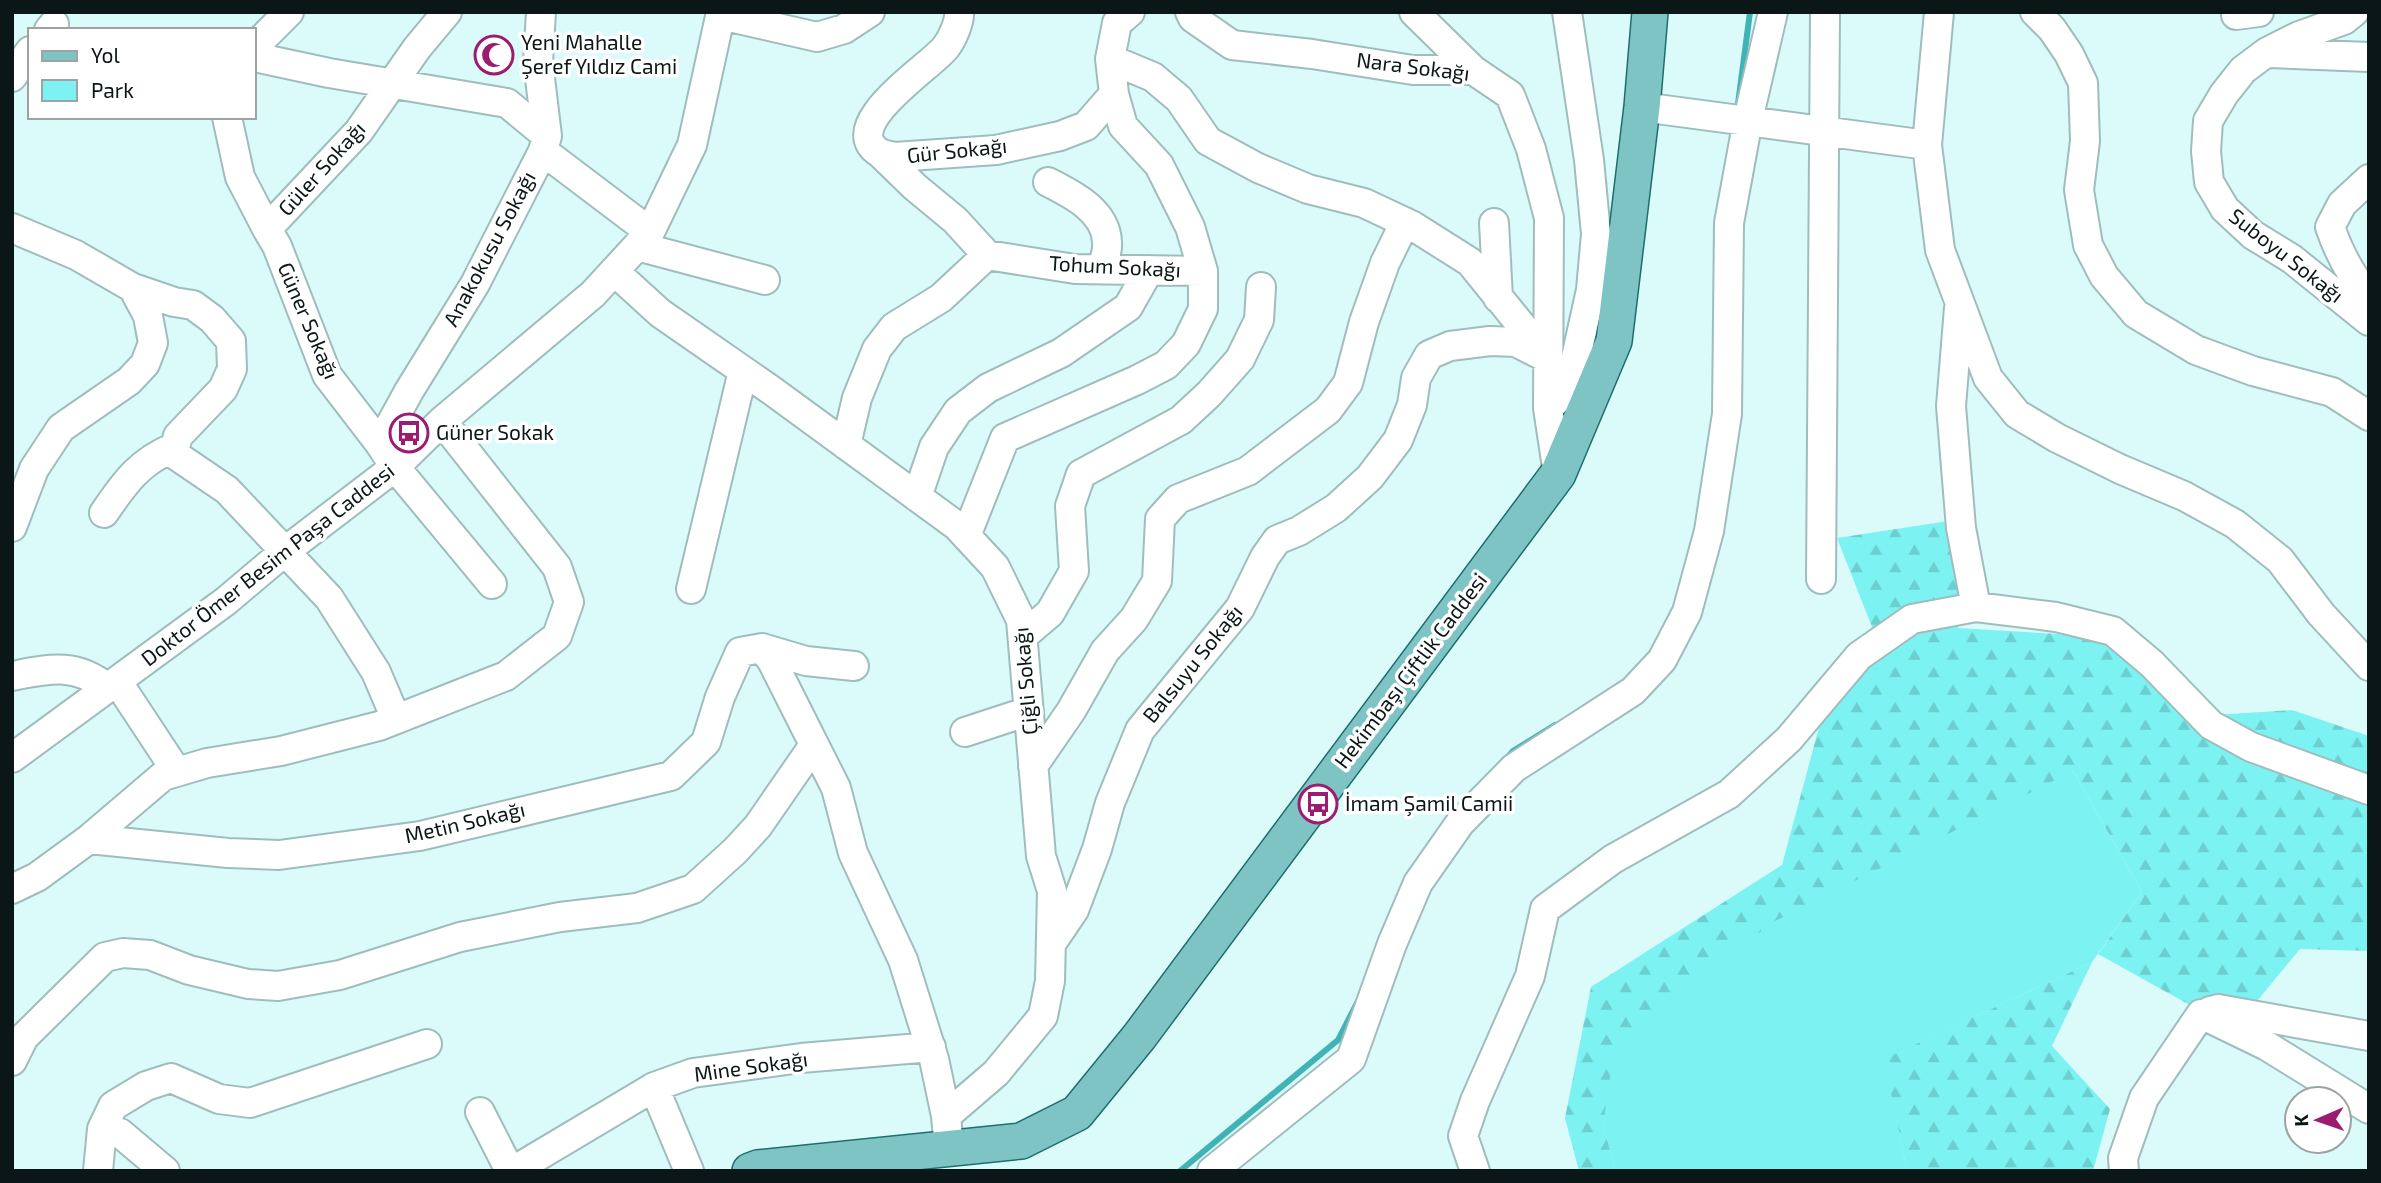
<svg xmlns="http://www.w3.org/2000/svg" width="2381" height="1183" viewBox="0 0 2381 1183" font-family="'Exo 2',sans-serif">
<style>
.forest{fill:url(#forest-firs)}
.park{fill:#7df2f3}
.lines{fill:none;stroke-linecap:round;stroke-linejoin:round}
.stream{stroke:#40b3b5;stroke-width:6}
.minor-casing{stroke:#9fbdbc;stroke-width:32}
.major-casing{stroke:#1e6e6e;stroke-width:38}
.minor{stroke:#fff;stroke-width:28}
.major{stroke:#7fc4c5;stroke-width:35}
.labels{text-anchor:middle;stroke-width:7;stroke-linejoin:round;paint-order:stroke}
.poi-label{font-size:21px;fill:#0b1616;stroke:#fff;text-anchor:start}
.street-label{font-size:21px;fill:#0b1616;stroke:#fff}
</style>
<defs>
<pattern id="forest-firs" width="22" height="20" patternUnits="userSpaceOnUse" patternTransform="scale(1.75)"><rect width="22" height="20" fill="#7df2f3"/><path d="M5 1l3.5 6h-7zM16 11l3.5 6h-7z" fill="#6bcfd0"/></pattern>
</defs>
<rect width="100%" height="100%" fill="#dbfafa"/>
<!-- forest -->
<path class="forest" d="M 1955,520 L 1958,628 L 2110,637 L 2184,717 L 2292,710 L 2369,736 L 2369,951 L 2300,949 L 2257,1001 L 2188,1004 L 2098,954 L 2142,892 L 2073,771 L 1603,1124 L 1616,1171 L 1579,1171 L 1565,1118 L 1591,987 L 1782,865 L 1825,705 L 1872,627 L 1837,538 Z
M 2092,962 L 2052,1046 L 2110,1109 L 2093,1171 L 1907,1171 L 1883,1059 Z"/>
<!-- park -->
<path class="park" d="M 2073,771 L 2142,892 L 2092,962 L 1884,1059 L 1907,1171 L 1616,1171 L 1603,1125 L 1615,1044 L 1773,922 Z"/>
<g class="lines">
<!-- stream -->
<path class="stream" d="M 1738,104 L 1750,12
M 1507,758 L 1513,751 L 1555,725
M 1180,1171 L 1338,1040 L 1358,1001"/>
<defs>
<path id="minor" d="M 959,12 C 960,22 952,39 946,47 C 932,66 835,126 880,153 C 884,155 891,156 895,157 L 996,150 L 1060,136 L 1086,126 L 1114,94 L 1110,59 L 1117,23 L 1130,12
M 1190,12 L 1193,18 L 1232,45 L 1312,54 L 1413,70 L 1473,70 L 1510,95 L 1531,149 L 1549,218 L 1548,408 L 1558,474
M 1414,12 L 1473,70
M 2035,12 L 2052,29 L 2069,54 L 2083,83 L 2085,141 L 2079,190 L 2088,245 L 2104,276 L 2136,314 L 2196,350 L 2253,371 L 2332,392 L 2369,416
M 2354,12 L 2344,20 L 2299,36 L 2267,52 L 2243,70 L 2224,94 L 2208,121 L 2206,151 L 2209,182 L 2225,209 L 2253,235 L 2292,259 L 2369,321
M 721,15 L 817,37 L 844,29 L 870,12
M 2236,15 L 2259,12
M 49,30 L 54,24
M 254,47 L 289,12
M 2270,53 L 2369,57
M 254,57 L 329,73 L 507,103 L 547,136
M 1110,59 L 1153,77 L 1179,99 L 1208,141 L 1258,168 L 1308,189 L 1364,203 L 1413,226 L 1470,262 L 1542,351
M 12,77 L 30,51
M 1642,107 L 1927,145 L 1940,250 L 1988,378 L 2017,414 L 2057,438 L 2120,469 L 2184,496 L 2235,524 L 2280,560 L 2321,614 L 2369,666
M 227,117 L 240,177 L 267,229 L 359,131 L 417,48 L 447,12
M 1927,145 L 1939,12
M 543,151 L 650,232
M 2369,179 L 2342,204 L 2330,227 C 2339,253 2350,275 2369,297
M 1048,182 C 1072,194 1106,211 1107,242 C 1108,251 1104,261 1102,269
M 1494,223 L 1498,298
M 12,228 L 76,255 L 133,288 L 174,302 L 193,305 L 212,319 L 231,341 L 232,369 L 223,389 L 178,436 L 175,447 L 177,456 L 227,490 L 329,598 L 376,672 L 396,719
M 267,229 L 277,246 L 327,375 L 380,444
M 637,246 L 765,280
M 987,255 L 1075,269 L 1203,271
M 614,271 L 660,313 L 771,390 L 957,526 L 995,567 L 1021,620 L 1041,856 L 1052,891 L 1050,981 L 1043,1016 L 996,1073 L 946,1116
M 1959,308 L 1951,406 L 1961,528 L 1976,607
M 1548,408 L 1562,395 L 1576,358 L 1591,290 L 1596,234 L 1589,160 L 1567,12
M 846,445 L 857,398 L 877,349 L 894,327 L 941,298 L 987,255 L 955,220 L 915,187 L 880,153
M 917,497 L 934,447 L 958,411 L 988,388 L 1061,353 L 1128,307 L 1149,270
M 104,513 C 125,482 140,461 175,447
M 12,527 L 34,469 L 61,428 L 129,381 L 145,364 L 153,343 L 148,316 L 133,288
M 966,536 L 1005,438 L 1137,380 L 1166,365 L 1186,344 L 1203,309 L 1203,271 L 1190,227 L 1159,165 L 1123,126 L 1114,94
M 1821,579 L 1825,12
M 492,584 L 395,467 L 380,444 L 409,391 L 475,284 L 543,151 L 547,136 L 538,62 L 541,12
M 691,589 L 743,371
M 1023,636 L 1050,613 L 1074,571 L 1070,506 L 1081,474 L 1181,420 L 1209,394 L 1240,359 L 1259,320 L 1261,287
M 762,648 L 806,661 L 854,666
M 12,676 C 49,669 76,662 107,688
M 117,681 L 177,772
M 965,732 L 1029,711
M 12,758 L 226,601 L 284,552 L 395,467 L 442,421 L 593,294 L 650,232 L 692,145 L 721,12
M 1033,766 L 1071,711 L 1105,651 L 1134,619 L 1157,581 L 1160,519 L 1178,499 L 1248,471 L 1328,410 L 1348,383 L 1364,322 L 1385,263 L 1405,222
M 89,839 L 228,853 L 279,855 L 420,836 L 671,776 L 706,742 L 720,697 L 740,652 L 762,648 L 772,661 L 836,788 L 853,853 L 903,960 L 934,1059 L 946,1116 L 949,1148
M 12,889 L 37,877 L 89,839 L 163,776 L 207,763 L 281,751 L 379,726 L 506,676 L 557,636 L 569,602 L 557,567 L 442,421
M 1051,944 L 1074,910 L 1097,849 L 1110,803 L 1140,730 L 1240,608 L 1265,557 L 1277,540 L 1299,531 L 1336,508 L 1370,477 L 1398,440 L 1412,405 L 1416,378 L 1429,355 L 1450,346 L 1490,341 L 1516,342 L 1549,359
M 2210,1011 L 2218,1009 L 2369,1036
M 2201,1014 L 2267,1046 L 2369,1109
M 12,1061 L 24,1037 L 105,957 L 123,953 L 150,955 L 189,970 L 248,984 L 278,986 L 340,975 L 460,937 L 560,917 L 637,908 L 693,889 L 735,851 L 758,826 L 814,745
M 654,1087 L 689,1171
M 480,1112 L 510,1171
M 102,1129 L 113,1106 L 146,1086 L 171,1078 L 219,1099 L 250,1103 L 427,1044
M 98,1171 L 102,1129 L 120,1133 L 165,1171
M 513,1171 L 654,1087 L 693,1073 L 801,1058 L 931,1047
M 1212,1171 L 1351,1059 L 1392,944 L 1418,883 L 1460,823 L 1514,768 L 1633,691 L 1662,660 L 1687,612 L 1709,531 L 1727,414 L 1729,223 L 1748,120 L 1773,12
M 1475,1171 L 1463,1136 L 1475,1101 L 1530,976 L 1545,909 L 1613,859 L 1729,794 L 1789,739 L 1859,656 L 1912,619 L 1976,607 L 2056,617 L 2113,631 L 2152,664 L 2211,725 L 2251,747 L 2369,790
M 2124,1171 L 2123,1158 L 2144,1098 L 2201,1014"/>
<path id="major" d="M 750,1171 L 758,1168 L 1021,1141 L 1077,1113 L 1139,1037 L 1558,474 L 1614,341 L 1642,107 L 1650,12"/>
</defs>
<!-- minor casing -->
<use href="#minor" class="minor-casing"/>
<!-- major casing -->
<use href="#major" class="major-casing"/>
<!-- minor -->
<use href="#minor" class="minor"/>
<!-- major -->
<use href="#major" class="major"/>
</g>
<!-- icons -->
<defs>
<symbol id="mosque-ring" viewBox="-11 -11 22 22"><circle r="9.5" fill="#fff" stroke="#9c1c70" stroke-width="1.5"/><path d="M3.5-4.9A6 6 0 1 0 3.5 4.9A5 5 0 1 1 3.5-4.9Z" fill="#9c1c70"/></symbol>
<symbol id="bus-ring" viewBox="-11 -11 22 22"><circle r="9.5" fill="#fff" stroke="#9c1c70" stroke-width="1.5"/><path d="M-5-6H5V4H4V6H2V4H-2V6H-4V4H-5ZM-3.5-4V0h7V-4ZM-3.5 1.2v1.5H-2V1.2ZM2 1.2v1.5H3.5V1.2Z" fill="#9c1c70"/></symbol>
</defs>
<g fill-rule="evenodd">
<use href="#mosque-ring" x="472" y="33" width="44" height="44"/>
<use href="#bus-ring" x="387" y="411" width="44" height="44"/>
<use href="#bus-ring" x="1296" y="782" width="44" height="44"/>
</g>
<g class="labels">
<!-- poi labels -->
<g class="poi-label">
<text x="521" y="50">Yeni Mahalle<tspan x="521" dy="24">Şeref Yıldız Cami</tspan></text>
<text x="436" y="440">Güner Sokak</text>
<text x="1345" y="811">İmam Şamil Camii</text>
</g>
<!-- street labels -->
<g class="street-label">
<text transform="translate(1413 67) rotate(7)" y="7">Nara Sokağı</text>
<text transform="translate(957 151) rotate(-6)" y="7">Gür Sokağı</text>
<text transform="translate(322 169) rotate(-48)" y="7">Güler Sokağı</text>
<text transform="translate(490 249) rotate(-62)" y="7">Anakokusu Sokağı</text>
<text transform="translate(2286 256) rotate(38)" y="7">Suboyu Sokağı</text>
<text transform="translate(1115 267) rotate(3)" y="7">Tohum Sokağı</text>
<text transform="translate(308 321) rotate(67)" y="7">Güner Sokağı</text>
<text transform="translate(268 565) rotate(-38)" y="7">Doktor Ömer Besim Paşa Caddesi</text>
<text transform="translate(1193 664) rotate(-51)" y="7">Balsuyu Sokağı</text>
<text transform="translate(1411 671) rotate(-53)" y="7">Hekimbaşı Çiftlik Caddesi</text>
<text transform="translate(1026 681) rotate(-95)" y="7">Çiğli Sokağı</text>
<text transform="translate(465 823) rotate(-13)" y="7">Metin Sokağı</text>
<text transform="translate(751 1067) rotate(-8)" y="7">Mine Sokağı</text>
</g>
</g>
<!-- border -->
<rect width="2381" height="1183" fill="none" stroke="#0b1616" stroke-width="28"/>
<!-- legend -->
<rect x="28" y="28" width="228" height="91" fill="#ffffff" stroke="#9da2a2" stroke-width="2"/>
<rect x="42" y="51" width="35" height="10" fill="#7fc4c5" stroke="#9da2a2" stroke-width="2"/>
<text x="91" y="63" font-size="21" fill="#0b1616">Yol</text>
<rect x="42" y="80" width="35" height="21" fill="#7df2f3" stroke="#9da2a2" stroke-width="2"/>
<text x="91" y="98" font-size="21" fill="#0b1616">Park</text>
<!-- north arrow -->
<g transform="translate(2318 1120) rotate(268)"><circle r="33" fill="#ffffff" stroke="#9da2a2" stroke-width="2"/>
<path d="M0-5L12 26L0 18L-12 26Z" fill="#9c1c70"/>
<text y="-10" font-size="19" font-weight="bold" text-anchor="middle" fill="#0b1616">K</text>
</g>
</svg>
